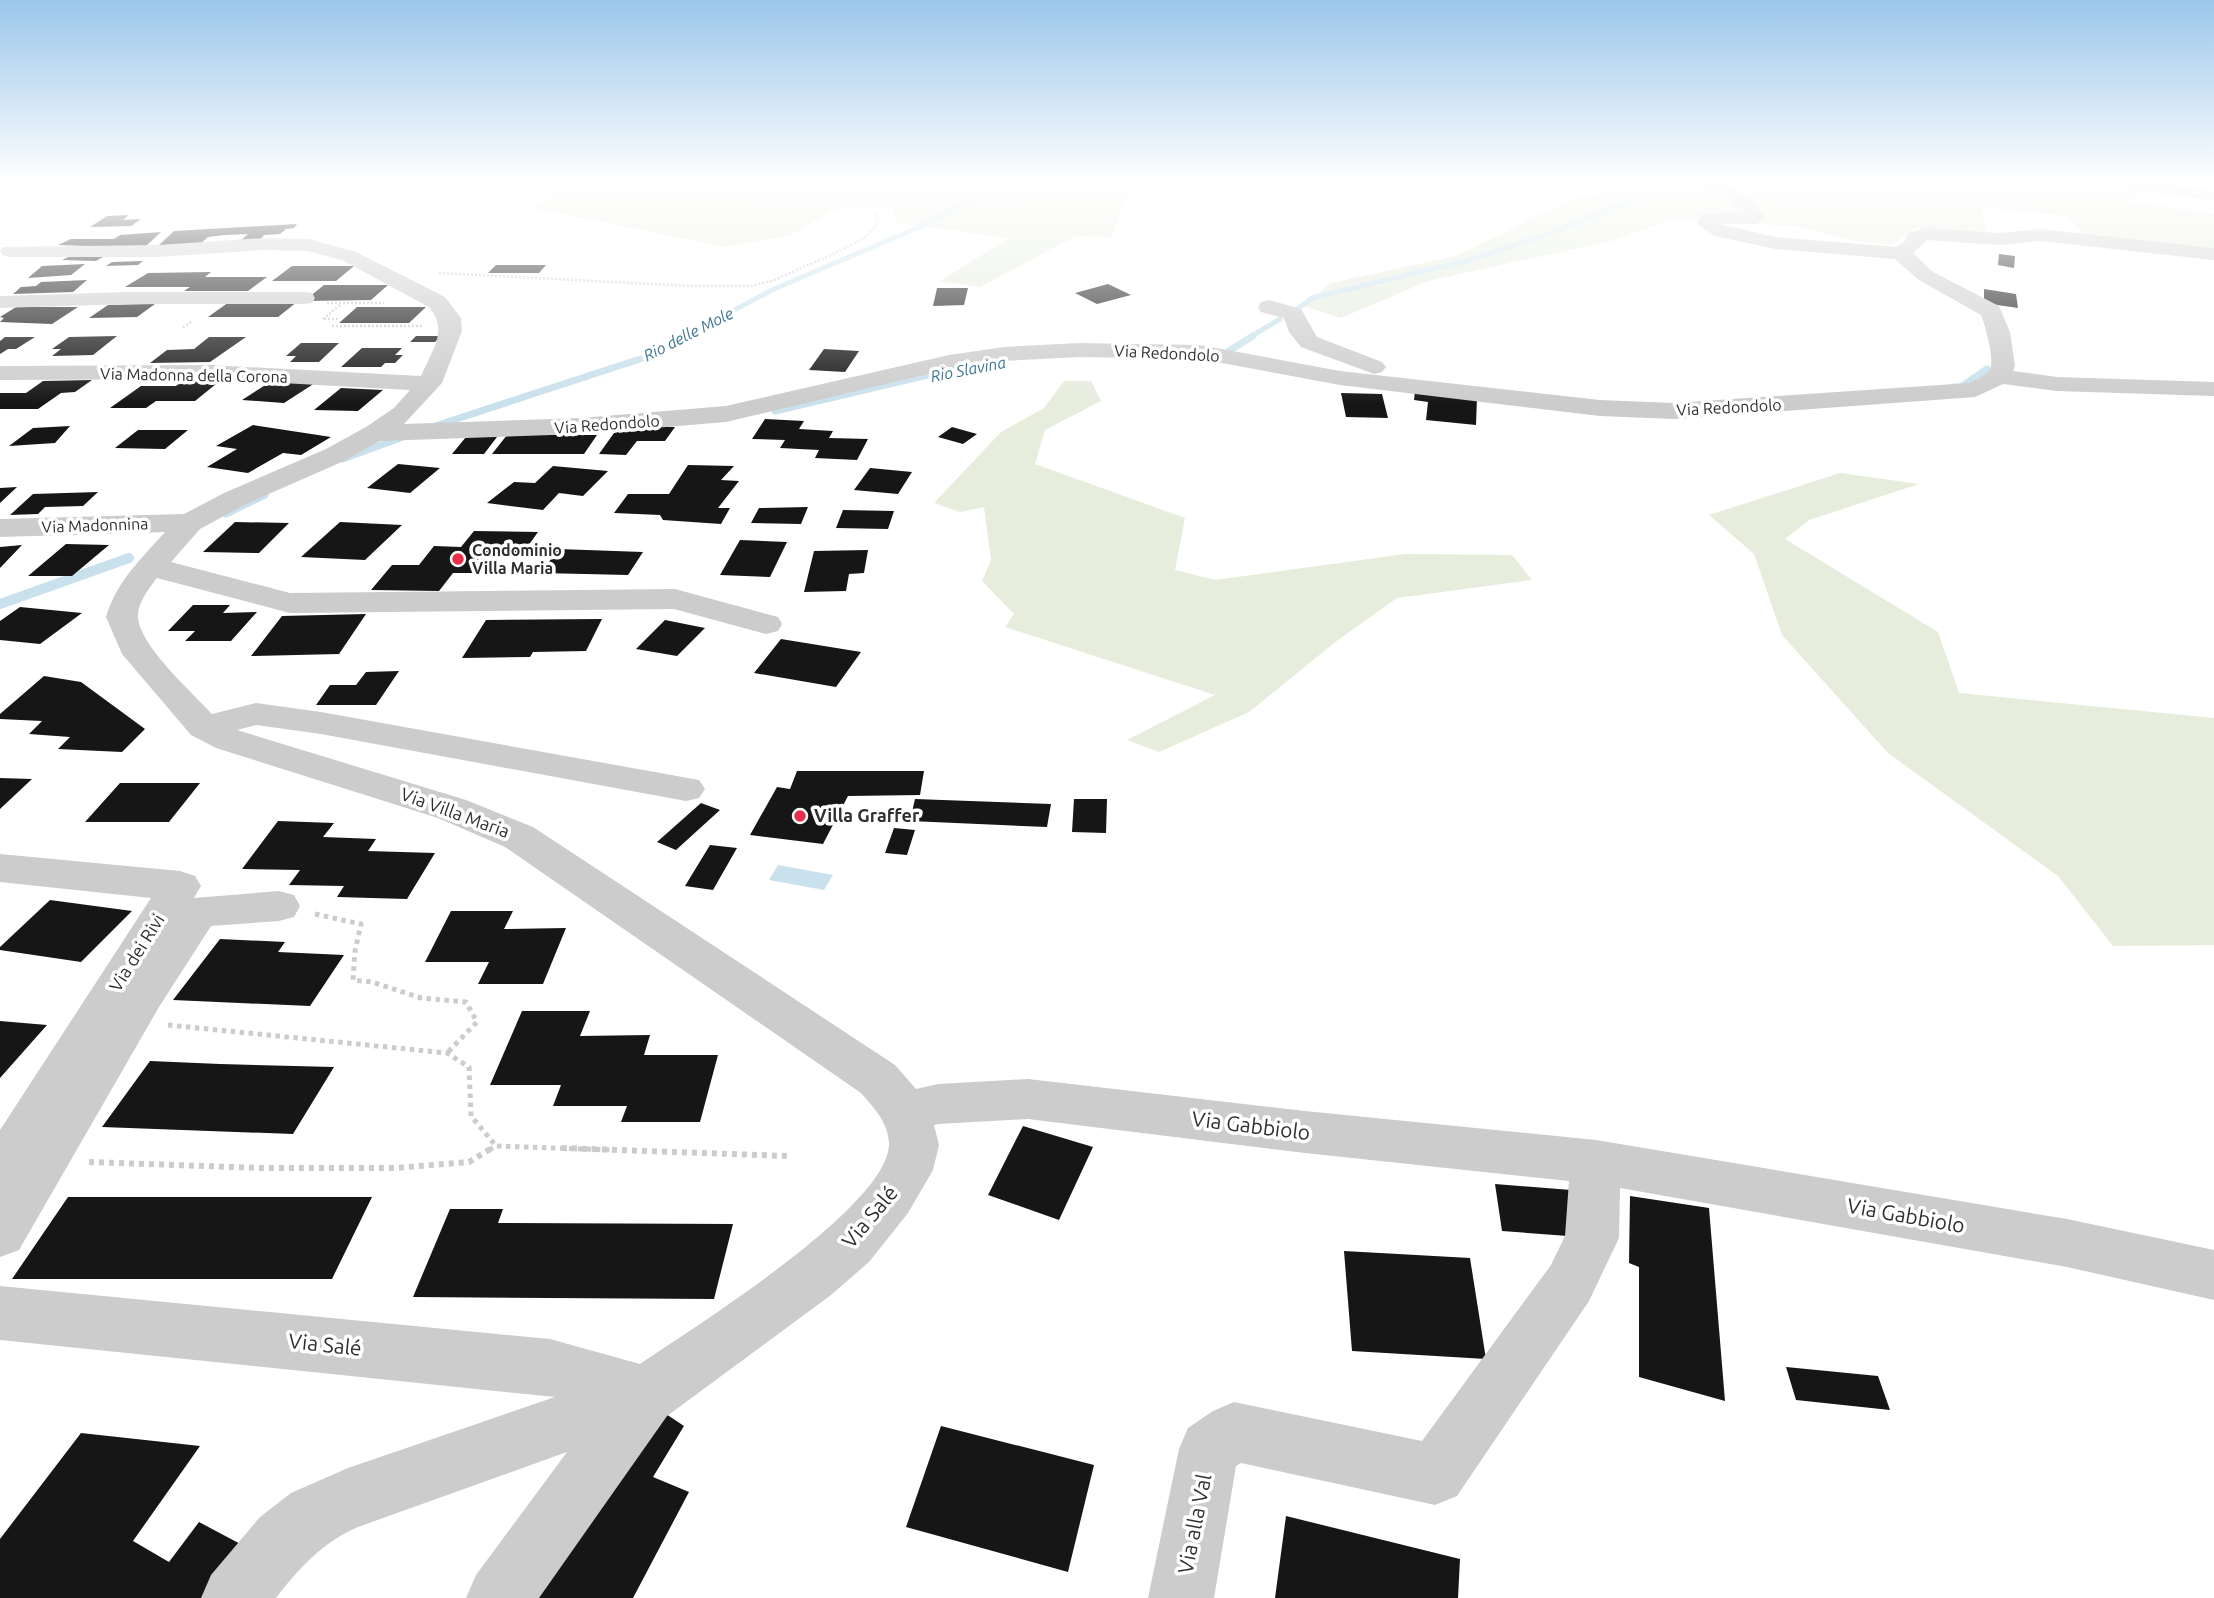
<svg xmlns="http://www.w3.org/2000/svg" width="2214" height="1598" viewBox="0 0 2214 1598" font-family="Ubuntu,sans-serif">
<style>
.green{fill:#e6eddd}
.water{fill:#c9e1ed}
.lines{fill:none;stroke-linecap:round;stroke-linejoin:round}
.stream-far2{stroke:#c9e1ed;stroke-width:5}
.stream-far1{stroke:#c9e1ed;stroke-width:7}
.stream{stroke:#c9e1ed;stroke-width:10}
.building{fill:#161616}
.path-far2{stroke:#ccc;stroke-width:2.5;stroke-dasharray:2 2;stroke-linecap:butt}
.path-far1{stroke:#ccc;stroke-width:5;stroke-dasharray:4.5 4.5;stroke-linecap:butt}
.path{stroke:#ccc;stroke-width:6;stroke-dasharray:5 5;stroke-linecap:butt}
.minor{fill:#ccc;fill-rule:evenodd}
.poi-dot{fill:#e82f47;stroke:#fff;stroke-width:2.5}
.labels{text-anchor:middle;stroke-width:7;stroke-linejoin:round;paint-order:stroke}
.far-water-label{font-size:16px;font-style:italic;fill:#3b7693;stroke:#fff}
.far-street-label{font-size:16px;fill:#2f2f2f;stroke:#fff}
.far-poi-label{font-size:16px;font-weight:bold;fill:#2f2f2f;stroke:#fff;text-anchor:start}
.street-label{font-size:18px;fill:#2f2f2f;stroke:#fff}
.poi-label{font-size:18px;font-weight:bold;fill:#2f2f2f;stroke:#fff;text-anchor:start}
.near-street-label{font-size:21px;fill:#2f2f2f;stroke:#fff}
</style>
<rect width="100%" height="100%" fill="#fff"/>
<!-- green -->
<path class="green" d="M 559,181 L 1192,181 L 1197,186 L 1124,200 L 1112,237 L 1076,236 L 980,287 L 940,281 L 1009,238 L 897,223 L 891,206 L 843,206 L 790,235 L 726,247 L 533,208 L 562,182 Z
M 1650,181 L 2115,181 L 2152,191 L 2128,201 L 2214,214 L 2214,258 L 2094,246 L 2067,216 L 1981,207 L 1988,237 L 1916,228 L 1892,245 L 1850,240 L 1794,226 L 1669,220 L 1611,241 L 1428,281 L 1341,318 L 1304,306 L 1331,283 L 1456,256 L 1577,197 L 1642,187 Z
M 1064,381 L 1091,381 L 1101,401 L 1045,430 L 1035,464 L 1185,518 L 1175,570 L 1215,580 L 1405,554 L 1512,555 L 1532,580 L 1397,598 L 1338,640 L 1249,712 L 1159,752 L 1127,740 L 1215,695 L 1005,627 L 1014,614 L 982,581 L 991,560 L 984,507 L 960,512 L 934,503 L 1001,432 L 1044,408 Z
M 1840,473 L 1919,484 L 1809,520 L 1785,539 L 1938,632 L 1959,693 L 2214,718 L 2214,945 L 2113,946 L 2058,876 L 1888,753 L 1782,635 L 1754,554 L 1709,515 Z"/>
<!-- water -->
<path class="water" d="M 778,865 L 833,875 L 824,890 L 769,880 Z"/>
<g class="lines">
<!-- stream-far2 -->
<path class="stream-far2" d="M 1296,310 L 1312,298 L 1470,260 L 1562,229 L 1618,205 L 1629,204 L 1649,181
M 683,337 L 774,289 L 915,229 L 1011,181
M 1250,337 L 1280,319"/>
<!-- stream-far1 -->
<path class="stream-far1" d="M 1227,352 L 1253,336
M 1953,387 L 1961,387 L 1987,369
M 775,411 L 966,366
M 432,427 L 646,357 L 686,336
M 343,459 L 403,437
M 226,514 L 265,495"/>
<!-- stream -->
<path class="stream" d="M 0,604 L 129,558"/>
</g>
<!-- building -->
<path class="building" d="M 129,215 L 123,220 L 141,219 L 131,226 L 90,227 L 107,216 Z
M 297,224 L 294,228 L 286,229 L 280,234 L 264,235 L 260,240 L 240,241 L 248,234 L 225,235 L 208,237 L 200,244 L 157,247 L 174,231 Z
M 161,232 L 144,248 L 58,245 L 71,239 L 114,239 L 120,235 Z
M 75,254 L 108,254 L 96,261 L 62,260 Z
M 1999,254 L 2015,256 L 2014,268 L 1998,265 Z
M 143,261 L 138,265 L 106,266 L 112,262 Z
M 85,264 L 71,275 L 28,278 L 42,266 Z
M 496,265 L 546,265 L 539,273 L 488,273 Z
M 292,266 L 354,266 L 336,281 L 272,281 Z
M 211,272 L 205,277 L 267,277 L 248,291 L 184,291 L 190,287 L 125,287 L 148,273 Z
M 87,280 L 73,292 L 13,294 L 21,287 L 36,286 L 41,282 Z
M 1108,284 L 1131,295 L 1097,304 L 1075,293 Z
M 324,285 L 388,285 L 371,300 L 304,301 Z
M 937,288 L 968,288 L 964,305 L 933,306 Z
M 1984,289 L 2016,294 L 2018,308 L 1984,303 Z
M 229,302 L 297,302 L 278,317 L 208,317 Z
M 155,304 L 137,317 L 89,318 L 108,305 Z
M 16,307 L 78,307 L 52,324 L 0,322 L 4,318 L 0,317 Z
M 357,307 L 426,307 L 409,323 L 339,323 Z
M 117,336 L 93,355 L 52,356 L 61,349 L 52,349 L 69,337 Z
M 416,336 L 441,336 L 435,342 L 410,342 Z
M 5,337 L 35,337 L 16,349 L 8,349 L 0,354 L 0,341 Z
M 209,337 L 246,337 L 210,362 L 150,363 L 167,350 L 194,349 Z
M 301,343 L 339,343 L 319,362 L 290,362 L 296,356 L 286,356 Z
M 362,348 L 402,348 L 395,355 L 403,355 L 395,363 L 385,363 L 381,367 L 341,367 Z
M 824,349 L 859,351 L 845,372 L 809,370 Z
M 92,380 L 75,392 L 61,393 L 38,409 L 0,409 L 0,393 L 26,393 L 43,381 Z
M 183,380 L 221,380 L 195,401 L 156,401 L 146,408 L 110,408 L 141,386 L 176,386 Z
M 273,380 L 315,383 L 284,403 L 242,400 Z
M 341,388 L 383,390 L 358,411 L 314,410 Z
M 1415,391 L 1477,397 L 1476,425 L 1426,420 L 1428,402 L 1414,400 Z
M 1341,393 L 1382,394 L 1388,418 L 1346,417 Z
M 765,419 L 804,421 L 799,429 L 833,431 L 829,438 L 868,439 L 857,460 L 815,458 L 819,450 L 780,448 L 785,440 L 752,439 Z
M 253,425 L 331,437 L 301,455 L 283,453 L 248,473 L 207,467 L 237,449 L 216,446 Z
M 70,426 L 55,443 L 9,446 L 33,428 Z
M 619,426 L 675,427 L 665,441 L 637,441 L 626,455 L 599,454 Z
M 952,427 L 977,434 L 963,444 L 938,437 Z
M 138,430 L 188,430 L 165,449 L 115,448 Z
M 507,435 L 597,435 L 584,454 L 492,454 Z
M 466,437 L 497,437 L 484,454 L 452,454 Z
M 398,464 L 440,468 L 410,493 L 367,488 Z
M 688,465 L 734,466 L 721,480 L 739,481 L 718,508 L 730,508 L 721,524 L 663,520 L 660,515 L 614,513 L 628,494 L 669,494 Z
M 553,466 L 608,471 L 583,496 L 559,493 L 543,510 L 487,503 L 514,482 L 535,483 Z
M 870,468 L 912,472 L 898,494 L 854,490 Z
M 17,487 L 0,503 L 0,488 Z
M 98,492 L 83,506 L 45,507 L 38,514 L 10,515 L 33,494 Z
M 808,507 L 801,524 L 751,523 L 759,508 Z
M 843,510 L 894,511 L 888,529 L 836,528 Z
M 235,522 L 289,523 L 259,553 L 203,552 Z
M 340,522 L 402,525 L 365,560 L 301,557 Z
M 474,531 L 538,532 L 523,553 L 497,553 L 482,573 L 453,573 L 439,591 L 371,590 L 392,565 L 419,565 L 434,546 L 461,547 Z
M 740,540 L 787,542 L 770,577 L 720,575 Z
M 66,544 L 109,545 L 72,576 L 28,576 Z
M 22,545 L 0,568 L 0,547 Z
M 558,549 L 643,552 L 628,575 L 541,573 Z
M 868,550 L 864,573 L 849,574 L 846,591 L 804,592 L 814,551 Z
M 193,605 L 230,605 L 223,613 L 257,612 L 231,641 L 185,641 L 195,631 L 168,631 Z
M 20,607 L 82,613 L 40,644 L 0,640 L 0,621 Z
M 366,614 L 339,654 L 251,656 L 282,616 Z
M 602,619 L 586,651 L 533,652 L 530,657 L 462,658 L 486,620 Z
M 665,620 L 705,628 L 677,656 L 636,649 Z
M 781,639 L 861,652 L 836,687 L 754,673 Z
M 399,671 L 376,705 L 316,705 L 330,685 L 356,685 L 366,672 Z
M 44,676 L 81,682 L 145,729 L 122,752 L 58,749 L 70,737 L 29,734 L 42,721 L 0,719 L 0,714 Z
M 797,771 L 924,771 L 920,795 L 848,796 L 823,844 L 750,835 L 777,787 L 790,789 Z
M 0,778 L 32,779 L 0,809 Z
M 120,783 L 200,783 L 169,822 L 85,822 Z
M 915,799 L 1051,804 L 1047,827 L 910,821 Z
M 1074,799 L 1107,799 L 1106,833 L 1072,832 Z
M 701,803 L 720,810 L 676,850 L 657,842 Z
M 278,821 L 334,823 L 323,837 L 376,839 L 368,851 L 435,853 L 407,899 L 337,897 L 344,886 L 289,885 L 300,870 L 242,869 Z
M 894,828 L 915,830 L 907,855 L 885,853 Z
M 710,845 L 737,848 L 713,890 L 685,886 Z
M 50,900 L 132,911 L 81,962 L 0,950 L 0,947 Z
M 451,911 L 513,911 L 504,929 L 566,928 L 543,984 L 478,984 L 489,962 L 425,962 Z
M 220,939 L 285,942 L 278,952 L 344,955 L 310,1006 L 173,1000 Z
M 522,1011 L 590,1011 L 580,1036 L 650,1035 L 644,1055 L 718,1055 L 700,1122 L 621,1122 L 627,1106 L 553,1106 L 561,1085 L 490,1085 Z
M 0,1021 L 47,1025 L 0,1078 Z
M 150,1061 L 220,1064 L 334,1067 L 293,1134 L 102,1127 Z
M 1023,1126 L 1093,1147 L 1059,1220 L 988,1195 Z
M 1495,1184 L 1571,1190 L 1581,1237 L 1502,1231 Z
M 1630,1196 L 1709,1208 L 1725,1401 L 1639,1377 L 1639,1267 L 1629,1263 Z
M 68,1197 L 372,1197 L 332,1279 L 12,1279 Z
M 450,1209 L 503,1209 L 498,1223 L 733,1224 L 714,1299 L 413,1297 Z
M 1344,1251 L 1470,1258 L 1486,1359 L 1352,1351 Z
M 1786,1367 L 1878,1376 L 1890,1410 L 1796,1400 Z
M 660,1410 L 684,1426 L 653,1477 L 689,1492 L 633,1598 L 528,1598 Z
M 941,1426 L 1094,1465 L 1068,1572 L 906,1527 Z
M 81,1433 L 200,1446 L 133,1541 L 169,1562 L 199,1522 L 246,1547 L 225,1598 L 0,1598 L 0,1539 Z
M 1286,1516 L 1460,1559 L 1458,1598 L 1275,1598 Z"/>
<g class="lines">
<!-- path-far2 -->
<path class="path-far2" d="M 439,273 L 691,286 L 750,286 L 772,281 L 831,255 L 866,237 L 878,224 L 874,212
M 327,303 L 384,303
M 323,319 L 341,304
M 324,319 L 339,319
M 332,326 L 422,326
M 183,328 L 191,322"/>
<!-- path-far1 -->
<path class="path-far1" d="M 315,914 L 361,924 L 355,951 L 353,980 L 372,982 L 421,998 L 466,1002 L 477,1022 L 447,1053
M 168,1025 L 447,1053 L 469,1067 L 471,1116 L 496,1146
M 489,1150 L 496,1146 L 613,1150"/>
<!-- path -->
<path class="path" d="M 562,1148 L 787,1156
M 89,1162 L 261,1168 L 395,1168 L 469,1162 L 492,1148"/>
<!-- minor -->
<path class="minor" d="M 1693,181 C 1723,181 1750,190 1765,218 L 1756,224 L 1720,224 L 1775,237 L 1897,247 L 1905,241 L 1908,233 L 1926,228 L 2000,233 L 2040,229 L 2214,248 L 2214,260 L 2040,241 L 2000,245 L 1927,240 L 1913,253 L 1933,272 L 1999,306 L 2010,332 L 2015,366 L 2013,371 L 2057,377 L 2214,382 L 2214,396 L 2057,391 L 2003,384 L 1975,397 L 1674,419 L 1600,416 L 1340,385 L 1200,359 L 1079,357 L 1004,361 L 949,369 L 726,422 L 581,434 L 380,441 L 344,461 L 244,505 L 200,529 L 171,562 L 290,593 L 675,589 L 778,617 L 782,624 L 778,631 L 766,634 L 674,609 L 290,613 L 157,578 C 149,588 137,604 138,618 C 141,647 192,692 212,714 L 256,703 L 321,712 L 699,780 L 705,789 L 699,798 L 686,801 L 321,734 L 256,725 L 237,730 L 466,800 L 533,827 L 895,1065 L 916,1089 L 938,1084 L 1028,1079 L 1305,1111 L 1596,1140 L 2067,1219 L 2214,1250 L 2214,1300 L 2067,1267 L 1620,1188 L 1619,1238 L 1589,1301 L 1457,1496 L 1435,1505 L 1241,1463 L 1236,1466 L 1214,1598 L 1148,1598 L 1179,1449 L 1188,1428 L 1213,1411 L 1234,1402 L 1422,1441 L 1551,1265 L 1565,1236 L 1569,1181 L 1305,1153 L 1028,1119 L 938,1124 L 934,1125 L 939,1145 L 933,1170 L 908,1213 L 869,1262 L 831,1295 L 667,1416 L 539,1598 L 466,1598 L 476,1575 L 567,1452 L 358,1527 C 322,1543 300,1567 276,1598 L 201,1598 L 211,1575 L 260,1517 L 291,1493 L 348,1468 L 555,1397 L 0,1340 L 0,1286 L 550,1339 L 640,1364 C 690,1330 891,1205 889,1143 C 888,1122 874,1108 861,1093 L 505,847 L 438,818 L 216,748 L 191,735 L 122,654 L 106,617 C 116,582 141,559 165,532 L 0,537 L 0,519 L 184,514 L 224,493 L 326,449 L 366,427 L 394,408 L 410,390 L 210,379 L 0,380 L 0,366 L 210,365 L 421,376 C 432,350 449,331 429,307 L 342,260 L 308,251 L 265,250 L 158,257 L 10,257 L 3,255 L 0,251 L 3,247 L 158,245 L 265,238 L 309,239 L 356,252 L 445,297 L 461,318 L 462,331 L 442,383 L 404,424 L 581,418 L 726,406 L 949,355 L 1004,347 L 1079,343 L 1200,345 L 1340,371 L 1600,400 L 1674,403 L 1969,383 C 1975,380 1985,376 1989,371 C 1996,362 1985,325 1981,315 L 1919,280 L 1895,259 L 1775,249 L 1715,236 L 1697,224 L 1702,214 L 1744,212 L 1726,198 L 1695,185 Z
M 2127,181 L 2146,181 L 2214,191 L 2214,201 L 2133,189 L 2127,188 L 2124,184 Z
M 128,292 L 304,292 L 312,293 L 315,298 L 312,303 L 304,304 L 128,304 L 0,308 L 0,296 Z
M 1269,300 L 1301,309 L 1317,337 L 1382,362 L 1386,367 L 1382,372 L 1374,374 L 1301,347 L 1289,332 L 1284,318 L 1261,312 L 1258,307 L 1261,302 Z
M 0,854 L 180,871 L 195,876 L 201,886 L 194,898 L 279,891 L 294,895 L 300,906 L 294,917 L 279,921 L 211,926 L 159,1007 L 19,1250 L 0,1257 L 0,1130 L 151,898 L 0,882 Z"/>
</g>
<!-- sky -->
<linearGradient id="sky" x2="0" y2="1"><stop stop-color="#9bc6ea"/><stop offset="0.45" stop-color="#fff"/><stop offset="1" stop-color="#fff" stop-opacity="0"/></linearGradient>
<rect width="2214" height="404" fill="url(#sky)"/>
<!-- markers -->
<g class="poi-dot">
<circle cx="458" cy="559" r="7"/>
<circle cx="800" cy="816" r="7"/>
</g>
<g class="labels">
<!-- far-water labels -->
<g class="far-water-label">
<text transform="translate(688 334) rotate(-27)" y="6">Rio delle Mole</text>
<text transform="translate(968 369) rotate(-11)" y="6">Rio Slavina</text>
</g>
<!-- far-street labels -->
<g class="far-street-label">
<text transform="translate(1167 353) rotate(3)" y="6">Via Redondolo</text>
<text transform="translate(194 375) rotate(1)" y="6">Via Madonna della Corona</text>
<text transform="translate(1729 407) rotate(-3)" y="6">Via Redondolo</text>
<text transform="translate(607 424) rotate(-4)" y="6">Via Redondolo</text>
<text transform="translate(95 525) rotate(-2)" y="6">Via Madonnina</text>
</g>
<!-- far-poi labels -->
<g class="far-poi-label">
<text x="472" y="556">Condominio<tspan x="472" dy="18">Villa Maria</tspan></text>
</g>
<!-- street labels -->
<g class="street-label">
<text transform="translate(455 813) rotate(20)" y="6">Via Villa Maria</text>
<text transform="translate(137 953) rotate(-58)" y="6">Via dei Rivi</text>
</g>
<!-- poi labels -->
<g class="poi-label">
<text x="814" y="822">Villa Graffer</text>
</g>
<!-- near-street labels -->
<g class="near-street-label">
<text transform="translate(1251 1126) rotate(7)" y="7">Via Gabbiolo</text>
<text transform="translate(1906 1216) rotate(10)" y="7">Via Gabbiolo</text>
<text transform="translate(870 1217) rotate(-50)" y="7">Via Salé</text>
<text transform="translate(325 1345) rotate(6)" y="7">Via Salé</text>
<text transform="translate(1195 1524) rotate(-79)" y="7">Via alla Val</text>
</g>
</g>
</svg>
